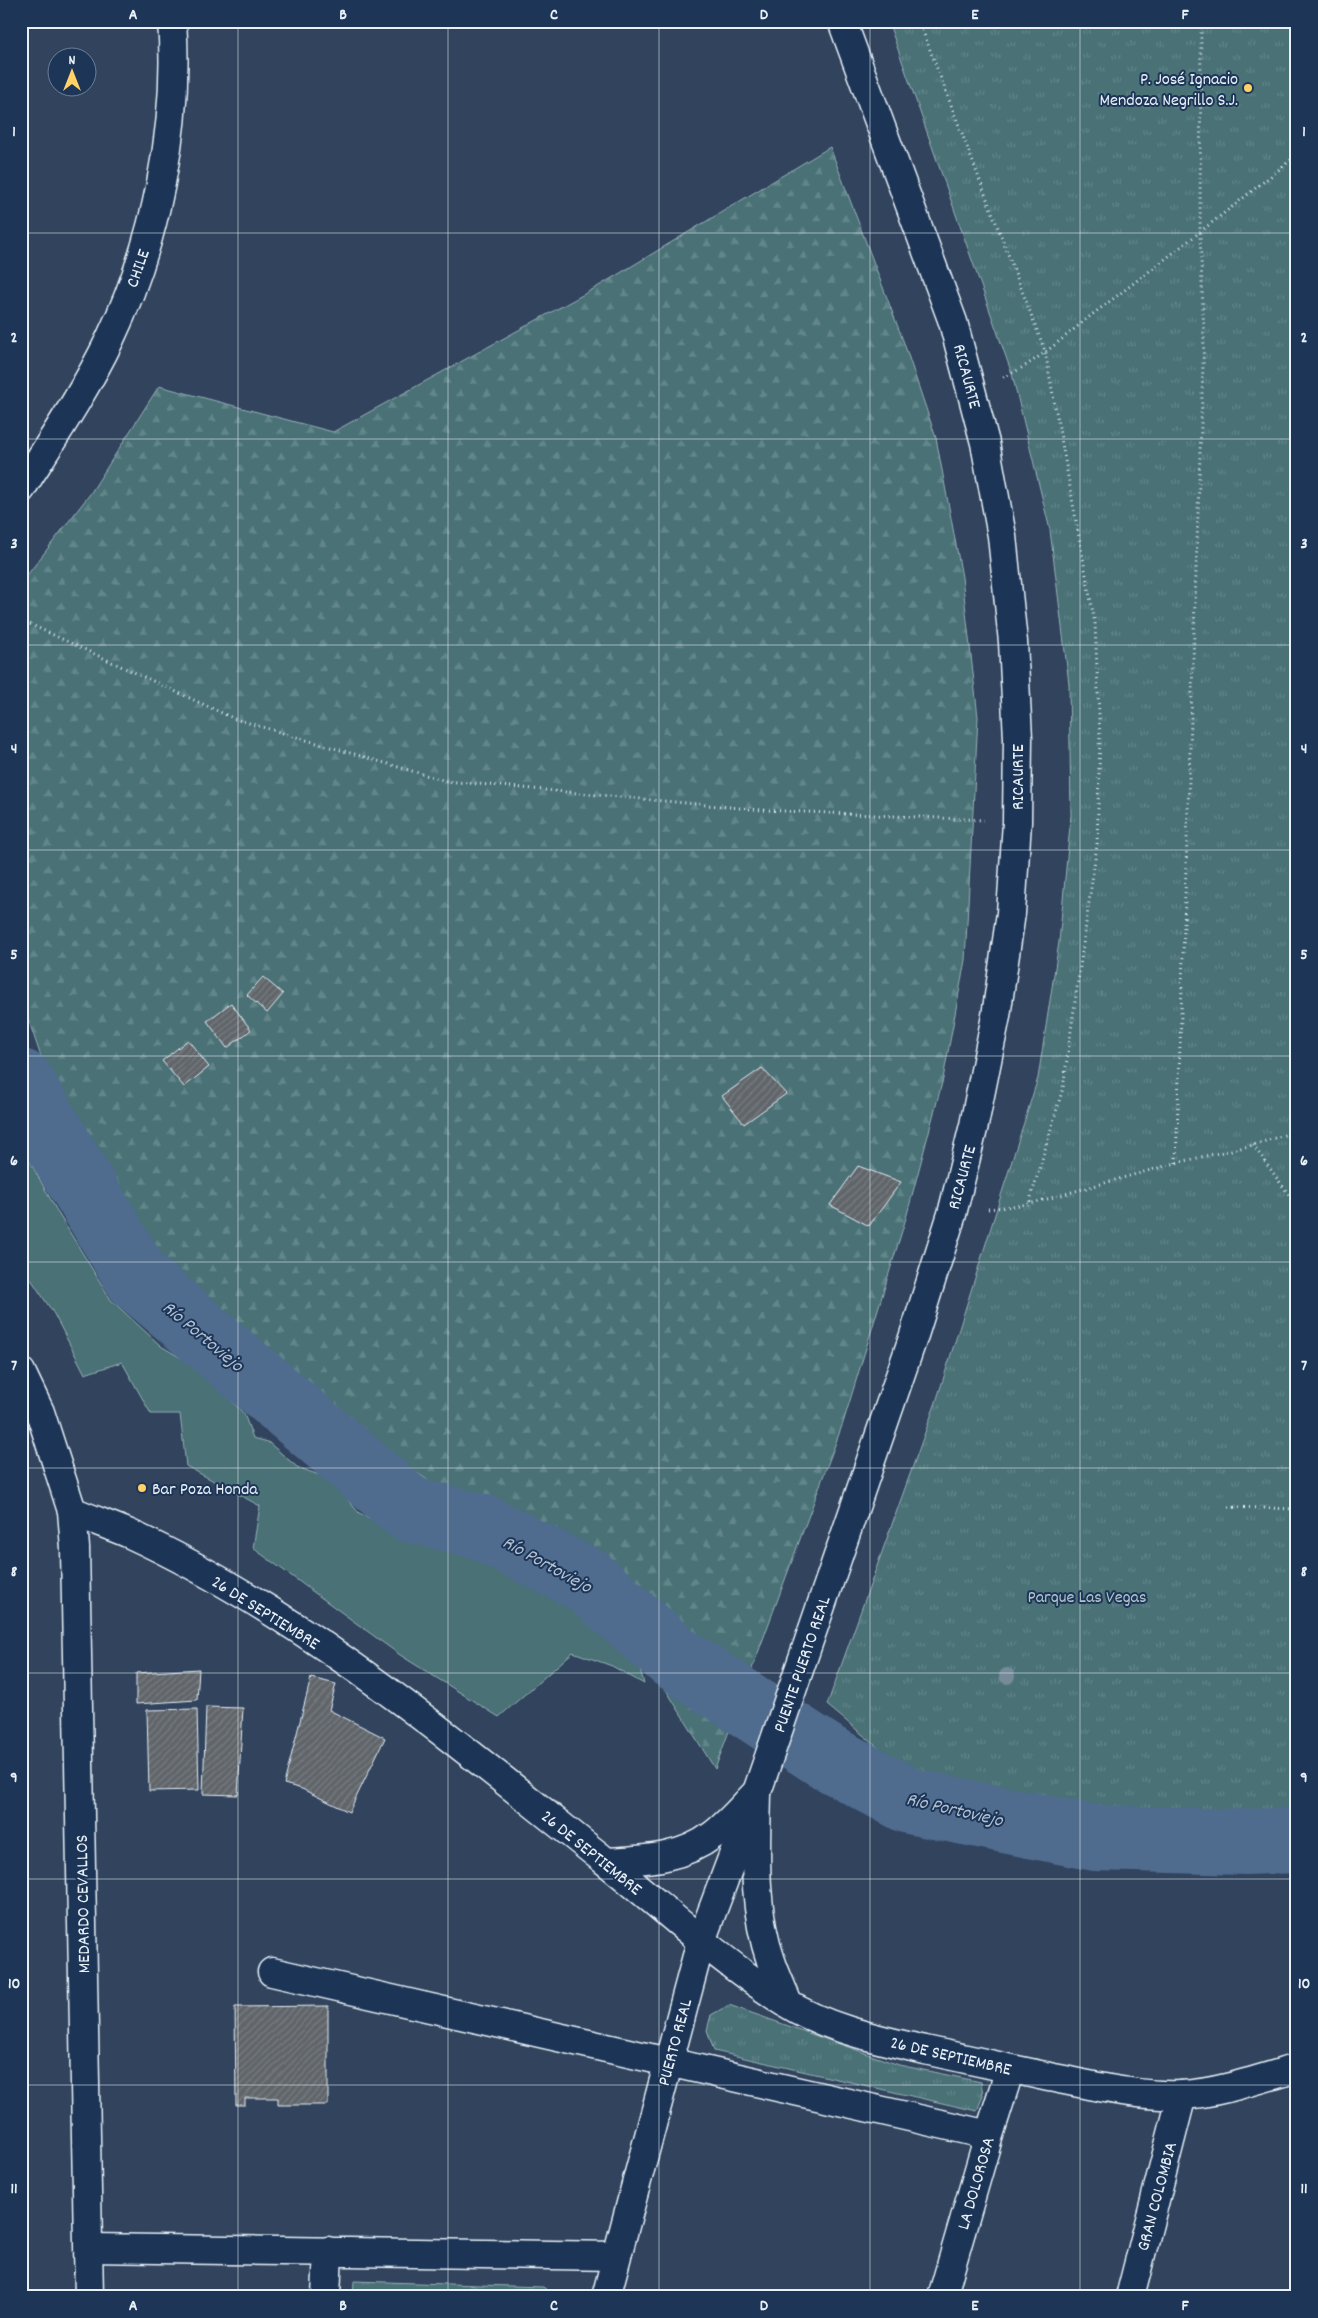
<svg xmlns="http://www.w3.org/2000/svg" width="1318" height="2318" viewBox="0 0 1318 2318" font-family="Dekko,sans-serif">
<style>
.green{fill:#487176;stroke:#98b1b7}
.forest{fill:url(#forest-firs);stroke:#98b1b7}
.park{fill:url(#park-tufts);stroke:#98b1b7}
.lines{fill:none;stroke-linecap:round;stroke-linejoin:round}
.river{stroke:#506c8f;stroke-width:66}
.building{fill:url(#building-hatch);stroke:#e8f1f8}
.minor-casing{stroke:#e8f1f8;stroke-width:31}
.tertiary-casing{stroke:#e8f1f8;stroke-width:31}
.path{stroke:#e8f1f8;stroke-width:3;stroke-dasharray:1 4;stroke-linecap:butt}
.minor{stroke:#1d3557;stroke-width:28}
.tertiary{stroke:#1d3557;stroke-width:28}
.tree{fill:#778a99}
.grid{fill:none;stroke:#e8f1f8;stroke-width:1;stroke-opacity:0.55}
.poi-dot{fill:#ffd166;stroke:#1d3557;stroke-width:2}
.labels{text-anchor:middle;stroke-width:4;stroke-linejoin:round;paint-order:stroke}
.poi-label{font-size:18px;fill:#e8f1f8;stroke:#1d3557;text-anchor:end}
.street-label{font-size:18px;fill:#e8f1f8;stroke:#1d3557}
.park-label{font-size:18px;fill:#b0c4ca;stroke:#1d3557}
.water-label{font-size:19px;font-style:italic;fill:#b3c2d3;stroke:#1d3557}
.neatline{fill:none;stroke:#e8f1f8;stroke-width:2}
.grid-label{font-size:16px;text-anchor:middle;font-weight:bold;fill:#e8f1f8}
</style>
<defs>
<pattern id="forest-firs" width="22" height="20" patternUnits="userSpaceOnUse" patternTransform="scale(1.25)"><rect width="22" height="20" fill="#487176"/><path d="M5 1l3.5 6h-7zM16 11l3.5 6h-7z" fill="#62868a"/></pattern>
<pattern id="park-tufts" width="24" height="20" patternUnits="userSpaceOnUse" patternTransform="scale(1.25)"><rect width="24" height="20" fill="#487176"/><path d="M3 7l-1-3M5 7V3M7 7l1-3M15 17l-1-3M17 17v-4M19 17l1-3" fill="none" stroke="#62868a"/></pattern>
<pattern id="building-hatch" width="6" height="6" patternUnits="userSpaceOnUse" patternTransform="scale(1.25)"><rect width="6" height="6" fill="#61656b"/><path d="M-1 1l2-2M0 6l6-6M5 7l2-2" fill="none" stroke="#787c81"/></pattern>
</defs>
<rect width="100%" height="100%" fill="#31435d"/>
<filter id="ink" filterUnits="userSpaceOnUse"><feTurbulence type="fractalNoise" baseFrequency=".02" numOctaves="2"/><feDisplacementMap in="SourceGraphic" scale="10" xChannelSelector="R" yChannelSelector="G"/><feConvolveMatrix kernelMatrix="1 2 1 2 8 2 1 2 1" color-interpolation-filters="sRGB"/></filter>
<g filter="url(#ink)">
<!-- green -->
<path class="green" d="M 21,1145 L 58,1213 L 111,1300 L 161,1346 L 204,1372 L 244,1414 L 253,1438 L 268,1442 L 297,1467 L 330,1479 L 359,1513 L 417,1541 L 494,1548 L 580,1601 L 633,1641 L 644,1684 L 612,1666 L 573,1652 L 499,1717 L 400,1655 L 253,1548 L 260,1506 L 186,1466 L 180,1414 L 151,1414 L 122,1362 L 85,1374 L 54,1314 L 21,1264 Z"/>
<!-- forest -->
<path class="forest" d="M 830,147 L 904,343 L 936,438 L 962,577 L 978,717 L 965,960 L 943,1079 L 906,1218 L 843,1423 L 715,1769 L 583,1556 L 432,1483 L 326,1412 L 153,1262 L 66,1130 L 21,998 L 21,583 L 90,494 L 159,386 L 333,432 L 597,287 Z"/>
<!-- park -->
<path class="park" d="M 888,21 L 1297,21 L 1297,1815 L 1210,1816 L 1030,1800 L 899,1765 L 827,1705 L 936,1402 L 1038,1078 L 1059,942 L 1071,815 L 1069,684 L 1050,530 L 1012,374 Z
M 729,2005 L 899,2065 L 981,2082 L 983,2095 L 977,2111 L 714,2051 L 707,2030 L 711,2015 Z
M 354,2281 L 543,2287 L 557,2297 L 353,2297 Z"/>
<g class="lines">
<!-- river -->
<path class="river" d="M 21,1082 L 138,1279 L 409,1509 L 482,1527 L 588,1581 L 674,1657 L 827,1757 L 909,1801 L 1095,1838 L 1246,1842 L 1297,1840"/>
</g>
<!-- building -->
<path class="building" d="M 263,977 L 283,994 L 267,1013 L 247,995 Z
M 231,1003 L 251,1030 L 227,1048 L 207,1021 Z
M 188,1040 L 209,1067 L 184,1087 L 162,1061 Z
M 762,1068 L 786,1094 L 744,1124 L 722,1096 Z
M 858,1166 L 901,1182 L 869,1226 L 830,1205 Z
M 199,1669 L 197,1700 L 136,1704 L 136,1673 Z
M 311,1678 L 336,1684 L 329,1710 L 385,1738 L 349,1812 L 302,1789 L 284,1784 Z
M 206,1707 L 243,1708 L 238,1795 L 203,1794 Z
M 197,1709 L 199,1790 L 149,1791 L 147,1710 Z
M 328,2006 L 328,2105 L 278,2105 L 278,2098 L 245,2098 L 245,2105 L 236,2105 L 235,2007 Z"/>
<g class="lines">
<defs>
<path id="minor" d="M 21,489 C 52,440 85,391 110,339 C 155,245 180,125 172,21
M 272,1972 L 989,2135
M 90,2248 L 617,2256
M 326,2297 L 328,2251
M 606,2297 L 701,1941 L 757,1792 L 914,1335 L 952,1214 L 974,1125 L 996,1016 L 1011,913 L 1017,822 L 1018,738 L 1013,642 L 1002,536 L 985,443 L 953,322 L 842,21
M 942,2297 L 989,2135 L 1010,2069
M 1130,2297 L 1182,2095"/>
<path id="tertiary" d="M 21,1372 L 40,1412 L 72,1511 C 91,1519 111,1526 130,1534 C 300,1612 458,1744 604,1860 C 664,1908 721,1962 786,2003 C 828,2029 878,2039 925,2050 C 966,2059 1007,2068 1049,2077 C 1091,2085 1137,2097 1181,2095 C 1215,2094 1263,2078 1297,2068
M 72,1511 L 75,1548 L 89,2297
M 757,1792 C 756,1848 752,1907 771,1961 C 776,1976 783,1990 788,2004
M 607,1862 C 644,1860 682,1859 713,1835 C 729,1823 743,1806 757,1792"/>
</defs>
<!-- minor casing -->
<use href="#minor" class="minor-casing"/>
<!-- tertiary casing -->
<use href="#tertiary" class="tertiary-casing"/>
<!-- path -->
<path class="path" d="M 919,21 L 1045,351 L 1095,624 L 1100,737 L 1097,845 L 1063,1088 L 1029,1204
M 1003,377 C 1034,365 1066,335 1093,314 C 1162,262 1230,209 1297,155
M 21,620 L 235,719 L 446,781 L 762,810 L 984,820
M 1253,1145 L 1297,1206
M 1176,1163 L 1204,336 L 1200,234 L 1201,21
M 988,1209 L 1029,1204 L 1176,1163 L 1253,1145 L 1297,1131
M 1229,1507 L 1297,1509"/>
<!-- minor -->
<use href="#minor" class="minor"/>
<!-- tertiary -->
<use href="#tertiary" class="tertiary"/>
</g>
<!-- trees -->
<circle class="tree" cx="1007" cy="1676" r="8"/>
</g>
<!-- grid -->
<path class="grid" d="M 238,21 L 238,2297M 448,21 L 448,2297M 659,21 L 659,2297M 870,21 L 870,2297M 1080,21 L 1080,2297M 21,233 L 1297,233M 21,439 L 1297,439M 21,645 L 1297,645M 21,850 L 1297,850M 21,1056 L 1297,1056M 21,1262 L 1297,1262M 21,1468 L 1297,1468M 21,1673 L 1297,1673M 21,1879 L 1297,1879M 21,2085 L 1297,2085"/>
<!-- markers -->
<g class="poi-dot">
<circle cx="1248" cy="88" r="5"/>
<circle cx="142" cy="1488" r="5"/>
</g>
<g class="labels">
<!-- poi labels -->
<g class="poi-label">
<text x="1238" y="84">P. José Ignacio<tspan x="1238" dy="21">Mendoza Negrillo S.J.</tspan></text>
<text x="152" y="1494" text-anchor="start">Bar Poza Honda</text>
</g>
<!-- street labels -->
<g class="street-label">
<text transform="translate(137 268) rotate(-71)" y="6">CHILE</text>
<text transform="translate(968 376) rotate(75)" y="6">RICAURTE</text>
<text transform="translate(1017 777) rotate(-90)" y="6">RICAURTE</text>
<text transform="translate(961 1177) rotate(-75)" y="6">RICAURTE</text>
<text transform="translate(266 1612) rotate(32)" y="6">26 DE SEPTIEMBRE</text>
<text transform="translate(801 1664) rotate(-71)" y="6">PUENTE PUERTO REAL</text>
<text transform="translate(592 1852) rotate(39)" y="6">26 DE SEPTIEMBRE</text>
<text transform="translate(82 1904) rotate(-91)" y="6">MEDARDO CEVALLOS</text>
<text transform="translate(674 2042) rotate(-75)" y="6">PUERTO REAL</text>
<text transform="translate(951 2055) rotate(13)" y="6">26 DE SEPTIEMBRE</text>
<text transform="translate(975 2183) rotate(-74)" y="6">LA DOLOROSA</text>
<text transform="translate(1156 2196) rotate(-75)" y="6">GRAN COLOMBIA</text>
</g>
<!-- park labels -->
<g class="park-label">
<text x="1087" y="1602">Parque Las Vegas</text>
</g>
<!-- water labels -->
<g class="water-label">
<text transform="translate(204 1335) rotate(40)" y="7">Río Portoviejo</text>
<text transform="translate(548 1563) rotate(29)" y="7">Río Portoviejo</text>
<text transform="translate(955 1808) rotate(13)" y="7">Río Portoviejo</text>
</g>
</g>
<!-- margin -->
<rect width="1318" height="2318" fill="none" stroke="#1d3557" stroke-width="55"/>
<!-- north arrow -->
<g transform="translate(72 72)"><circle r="24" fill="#1d3557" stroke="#6e8097"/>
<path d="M0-4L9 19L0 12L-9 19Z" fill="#ffd166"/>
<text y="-8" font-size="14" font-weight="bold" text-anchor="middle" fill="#e8f1f8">N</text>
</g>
<rect x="28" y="28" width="1262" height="2262" class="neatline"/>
<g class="grid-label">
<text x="133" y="19">A</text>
<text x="343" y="19">B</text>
<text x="554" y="19">C</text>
<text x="764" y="19">D</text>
<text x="975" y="19">E</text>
<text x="1185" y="19">F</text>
<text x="14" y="136">1</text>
<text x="1304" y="136">1</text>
<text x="14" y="342">2</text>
<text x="1304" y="342">2</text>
<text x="14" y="548">3</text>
<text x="1304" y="548">3</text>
<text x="14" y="753">4</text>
<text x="1304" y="753">4</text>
<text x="14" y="959">5</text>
<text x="1304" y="959">5</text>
<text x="14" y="1165">6</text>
<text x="1304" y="1165">6</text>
<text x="14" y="1370">7</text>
<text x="1304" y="1370">7</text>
<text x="14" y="1576">8</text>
<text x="1304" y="1576">8</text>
<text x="14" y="1782">9</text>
<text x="1304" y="1782">9</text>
<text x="14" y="1988">10</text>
<text x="1304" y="1988">10</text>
<text x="14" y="2193">11</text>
<text x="1304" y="2193">11</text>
<text x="133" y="2310">A</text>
<text x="343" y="2310">B</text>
<text x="554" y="2310">C</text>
<text x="764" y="2310">D</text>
<text x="975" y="2310">E</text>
<text x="1185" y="2310">F</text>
</g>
</svg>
